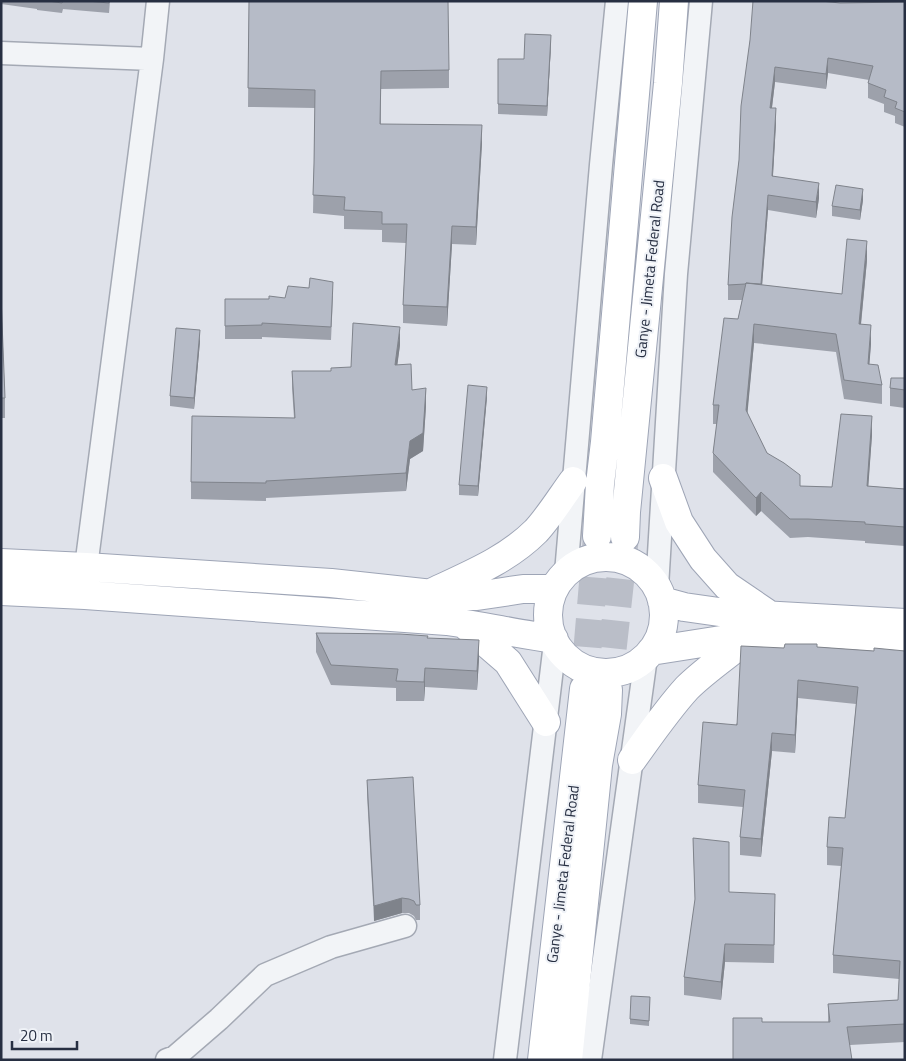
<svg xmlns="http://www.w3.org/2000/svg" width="906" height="1061" viewBox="0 0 906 1061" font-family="'Titillium Web',sans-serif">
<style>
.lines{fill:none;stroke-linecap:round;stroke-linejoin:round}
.major-tunnel{stroke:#babec8;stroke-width:28;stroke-dasharray:28 14;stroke-linecap:butt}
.minor-casing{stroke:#a4a9b4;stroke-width:25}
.major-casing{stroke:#9ea5b6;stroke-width:30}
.minor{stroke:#f2f4f7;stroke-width:22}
.major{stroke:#fff;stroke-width:28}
.wall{fill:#9da1ab}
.shaded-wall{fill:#7f838b}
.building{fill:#b6bbc7;stroke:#7f838b}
.labels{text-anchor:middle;stroke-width:4;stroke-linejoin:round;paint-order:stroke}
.street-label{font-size:15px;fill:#272f42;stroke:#eff2f7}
</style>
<rect width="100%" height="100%" fill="#dfe2ea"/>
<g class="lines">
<!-- major-tunnel -->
<path class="major-tunnel" d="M 584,689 L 597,536
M 608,690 L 625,537"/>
<defs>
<path id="minor" d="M 1,53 L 152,59
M 566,573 L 601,165 L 617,1
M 85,584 L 86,567 L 152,59 L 158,1
M 657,587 L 676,274 L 701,1
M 167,1060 L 175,1057 L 219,1019 L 265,975 L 331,947 L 405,926
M 505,1060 L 555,643
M 590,1060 L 646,657"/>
<path id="major" d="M 663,478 L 679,522 L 703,559 L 727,586 L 771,616
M 597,536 L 600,484 L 605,442 L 643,1
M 625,537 L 626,512 L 668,83 L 674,1
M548 615a58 58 0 1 1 116 0a58 58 0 1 1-116 0Z
M 1,563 L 86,567 L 331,583 L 451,596 L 477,596 L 523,589 L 554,589
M 1,591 L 85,595 L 447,621 C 483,626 518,634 554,639
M 433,592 C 469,575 507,560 536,531 C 549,517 562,496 573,481
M 662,601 L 684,607 L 726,613 L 905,623
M 464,624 L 508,662 L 546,722
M 651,651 L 721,640 L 748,638 L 905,646
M 632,760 C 650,735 667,710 687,688 C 705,670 728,655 748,638
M 542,1060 L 584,689
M 568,1060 L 598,765 L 607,714 L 608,690"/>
</defs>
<!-- minor casing -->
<use href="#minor" class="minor-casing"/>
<!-- major casing -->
<use href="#major" class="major-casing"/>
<!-- minor -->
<use href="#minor" class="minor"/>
<!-- major -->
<use href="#major" class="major"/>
</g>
<!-- wall -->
<path class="wall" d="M 1,1 L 110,1 L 109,13 L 63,9 L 62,13 L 37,10 L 37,9 L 1,4 Z
M 249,1 L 449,70 L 449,88 L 381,89 L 381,124 L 482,143 L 476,245 L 452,244 L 447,326 L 403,323 L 403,305 L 406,243 L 382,242 L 382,230 L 344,229 L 344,216 L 313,213 L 315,108 L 248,107 Z
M 905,2 L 905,127 L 895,123 L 895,116 L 884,112 L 884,104 L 868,98 L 868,83 L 869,80 L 828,73 L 826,89 L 775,82 L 772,108 L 776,123 L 773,176 L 819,198 L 816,218 L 768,210 L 762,285 L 842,294 L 867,260 L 861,325 L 871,344 L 869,364 L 882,385 L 882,404 L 844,399 L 836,352 L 754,343 L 747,413 L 767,453 L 800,486 L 832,487 L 872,435 L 868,486 L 905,489 L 905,546 L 865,543 L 865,541 L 808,537 L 790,538 L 761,511 L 756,516 L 713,472 L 713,453 L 717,424 L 713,424 L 713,405 L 738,319 L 742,300 L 728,300 L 728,285 L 739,160 L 750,40 L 840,3 Z
M 551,45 L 547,116 L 498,114 L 498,59 L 524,59 Z
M 863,200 L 860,220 L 832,216 L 832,206 Z
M 1,296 L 5,398 L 5,418 L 1,418 Z
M 333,296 L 331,340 L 262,337 L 262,339 L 225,339 L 225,299 L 269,299 Z
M 200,341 L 194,409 L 170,406 L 170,396 Z
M 400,345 L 397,365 L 412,390 L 426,406 L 423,451 L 410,459 L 406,491 L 266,498 L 266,501 L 191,499 L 191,482 L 294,418 L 292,388 L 292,371 L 331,371 L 351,367 Z
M 905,378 L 905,408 L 890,406 L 890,388 Z
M 487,397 L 478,496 L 459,495 L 459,485 Z
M 316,633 L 428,638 L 479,659 L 477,690 L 425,687 L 424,701 L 396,701 L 396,688 L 331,685 L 316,652 Z
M 817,647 L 874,651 L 905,651 L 905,1042 L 850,1045 L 762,1022 L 828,1022 L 828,1004 L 898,1000 L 899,979 L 833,973 L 833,955 L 841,866 L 827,865 L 827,847 L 845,818 L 856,704 L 798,698 L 795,753 L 772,751 L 761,857 L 740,855 L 740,837 L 743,807 L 698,803 L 698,785 L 784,648 Z
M 367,780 L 420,905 L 420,920 L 416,920 L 414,916 L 409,913 L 402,913 L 374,921 L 367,795 Z
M 693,838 L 729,892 L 775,912 L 774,963 L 725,962 L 721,1000 L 684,995 L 684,977 L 695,902 Z
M 650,997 L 649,1026 L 630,1024 L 630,1019 Z"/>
<!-- shaded-wall -->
<path class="shaded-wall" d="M 551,35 L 551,45 L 547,116 L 547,106 Z
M 828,58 L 828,73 L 826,89 L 826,74 Z
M 775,67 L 775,82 L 770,123 L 770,108 Z
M 776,108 L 776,123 L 772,191 L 772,176 Z
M 482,125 L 482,143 L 476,245 L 476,227 Z
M 819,183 L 819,198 L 816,218 L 816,202 Z
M 863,189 L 863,200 L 860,220 L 860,210 Z
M 768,195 L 768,210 L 761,299 L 761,284 Z
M 452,226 L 452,244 L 447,326 L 447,307 Z
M 867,241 L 867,260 L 859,343 L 859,324 Z
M 754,324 L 754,343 L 746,429 L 746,410 Z
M 871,325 L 871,344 L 868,383 L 868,364 Z
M 400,327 L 400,345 L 395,383 L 395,365 Z
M 200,330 L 200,341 L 194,409 L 194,398 Z
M 487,387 L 487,397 L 478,496 L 478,486 Z
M 426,388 L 426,406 L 423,451 L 410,459 L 406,491 L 406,473 L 410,441 Z
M 872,416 L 872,435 L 867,505 L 867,486 Z
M 761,492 L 761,511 L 756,516 L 756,498 Z
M 479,640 L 479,659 L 477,690 L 477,671 Z
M 425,668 L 425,687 L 424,701 L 424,682 Z
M 798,680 L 798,698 L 795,753 L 795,735 Z
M 772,733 L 772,751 L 761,857 L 761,839 Z
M 402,898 L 402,913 L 374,921 L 374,906 Z
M 725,944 L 725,962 L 721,1000 L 721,982 Z"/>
<!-- building -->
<path class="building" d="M 48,1 L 63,1 L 62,3 Z
M 87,1 L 109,1 L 109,3 Z
M 249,1 L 448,1 L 449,70 L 381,71 L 380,124 L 482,125 L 476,227 L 452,226 L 447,307 L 403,305 L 407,224 L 382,224 L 382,212 L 344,210 L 345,197 L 313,195 L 314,164 L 315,90 L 248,88 Z
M 753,1 L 821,1 L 840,3 L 905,2 L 905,112 L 895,108 L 897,102 L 884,97 L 886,90 L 868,83 L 873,66 L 828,58 L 826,74 L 775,67 L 770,108 L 776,108 L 772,176 L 819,183 L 816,202 L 768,195 L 761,284 L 746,283 L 745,284 L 728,285 L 732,217 L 739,160 L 741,106 L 750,40 Z
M 525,34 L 551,35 L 547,106 L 498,104 L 498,59 L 524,59 Z
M 836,185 L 863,189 L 860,210 L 832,206 Z
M 847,239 L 867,241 L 859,324 L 871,325 L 868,364 L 878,365 L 882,385 L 844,380 L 836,334 L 754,324 L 746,410 L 767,453 L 784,463 L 800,475 L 800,486 L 832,487 L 841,414 L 872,416 L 867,486 L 905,489 L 905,527 L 865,524 L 865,522 L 808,519 L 790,519 L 761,492 L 756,498 L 713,453 L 719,405 L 713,405 L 724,318 L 738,319 L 746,283 L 842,294 Z
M 310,278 L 333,282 L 331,327 L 262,323 L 262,325 L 225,326 L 225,299 L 269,299 L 269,296 L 285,298 L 288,286 L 309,288 Z
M 1,296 L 5,398 L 1,398 Z
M 353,323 L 400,327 L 395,365 L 411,364 L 412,390 L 426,388 L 423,433 L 410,441 L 406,473 L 266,481 L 266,483 L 191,482 L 192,416 L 295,418 L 292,371 L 331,371 L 331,368 L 351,367 Z
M 176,328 L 200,330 L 194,398 L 170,396 Z
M 891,378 L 905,378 L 905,390 L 890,388 Z
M 468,385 L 487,387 L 478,486 L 459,485 Z
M 316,633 L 400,634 L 428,636 L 427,638 L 479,640 L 477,671 L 425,668 L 424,682 L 396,681 L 398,669 L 331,665 Z
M 785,644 L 817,644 L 817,647 L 874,651 L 874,648 L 905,651 L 905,1024 L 847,1027 L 852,1060 L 733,1060 L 733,1018 L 762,1018 L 762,1022 L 830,1022 L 828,1004 L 898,1000 L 900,961 L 833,955 L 843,848 L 827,847 L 829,817 L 845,818 L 858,687 L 798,680 L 795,735 L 772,733 L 761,839 L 740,837 L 745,790 L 698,785 L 703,722 L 737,725 L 741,646 L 784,648 Z
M 413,777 L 420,905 L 416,905 L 414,901 L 409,899 L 402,898 L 374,906 L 367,780 Z
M 693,838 L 729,842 L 729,892 L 775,894 L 774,945 L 725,944 L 721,982 L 684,977 L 695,899 Z
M 631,996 L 650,997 L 649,1021 L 630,1019 Z"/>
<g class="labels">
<!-- street labels -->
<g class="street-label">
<text transform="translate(650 269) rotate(-84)" y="5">Ganye - Jimeta Federal Road</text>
<text transform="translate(563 874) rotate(-83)" y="5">Ganye - Jimeta Federal Road</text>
</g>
</g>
<!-- border -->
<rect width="906" height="1061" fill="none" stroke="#272f42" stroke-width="5"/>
<!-- scale -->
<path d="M12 1041v8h65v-8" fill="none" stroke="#272f42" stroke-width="2.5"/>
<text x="20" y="1041" font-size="15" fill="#272f42" stroke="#eff2f7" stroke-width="4" paint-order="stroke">20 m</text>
</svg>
